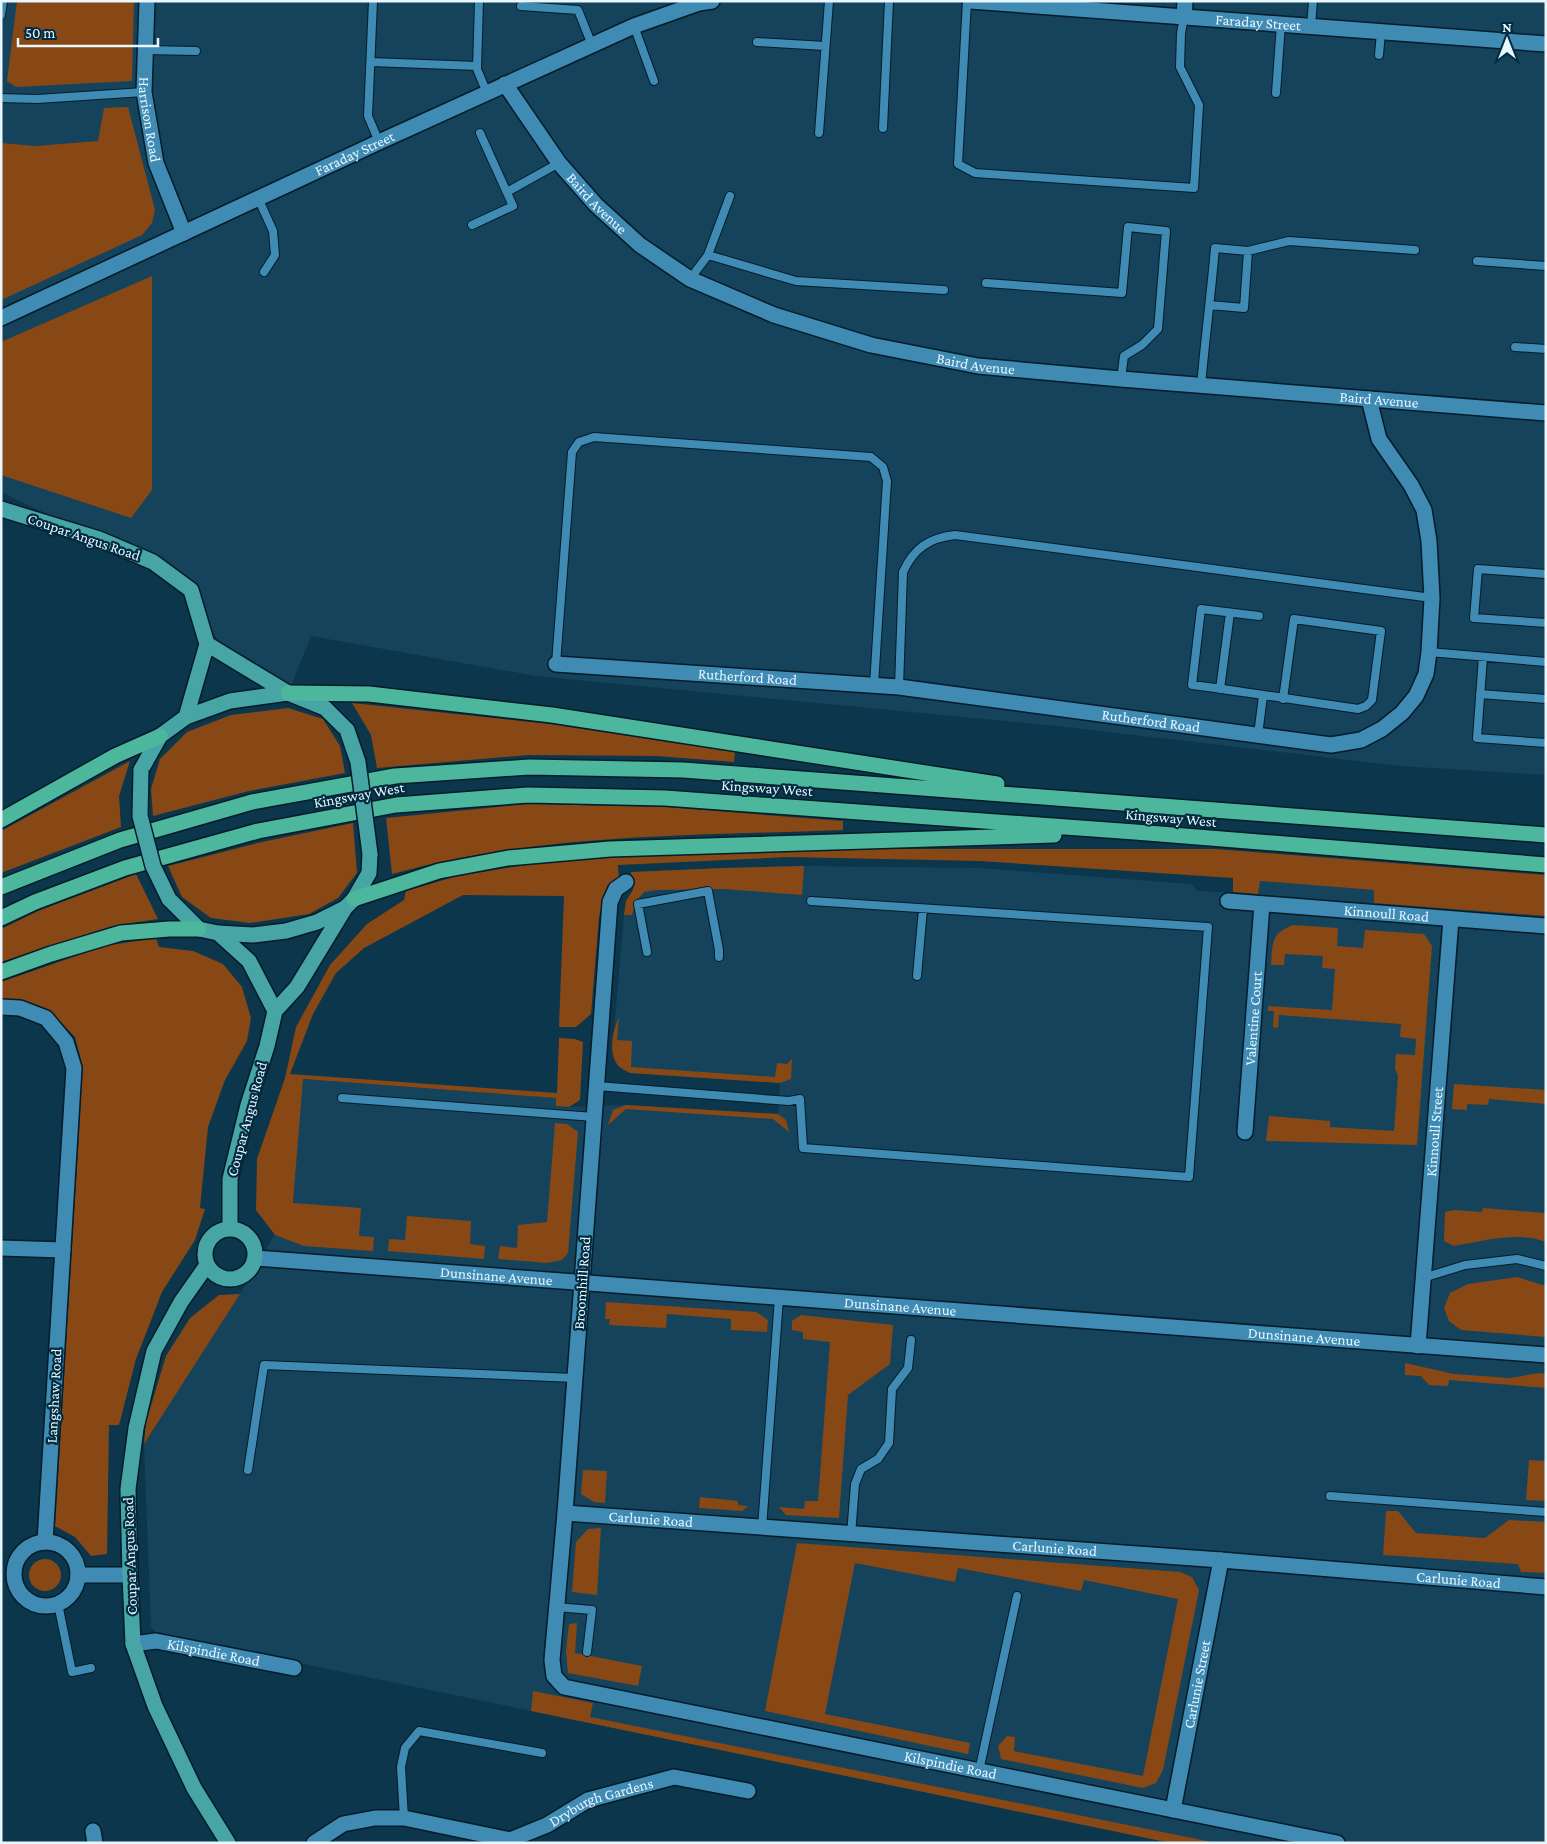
<svg xmlns="http://www.w3.org/2000/svg" width="1547" height="1844" viewBox="0 0 1547 1844" font-family="'Crimson Pro',serif">
<style>
.built{fill:#15435b}
.green{fill:#874816}
.lines{fill:none;stroke-linecap:round;stroke-linejoin:round}
.lane-casing{stroke:#051c29;stroke-width:10}
.street-casing{stroke:#051c29;stroke-width:18}
.secondary-casing{stroke:#051c29;stroke-width:18}
.primary-casing{stroke:#051c29;stroke-width:18}
.highway-casing{stroke:#051c29;stroke-width:18}
.lane{stroke:#3f8bb3;stroke-width:8}
.street{stroke:#3f8bb3;stroke-width:15}
.secondary{stroke:#3f8bb3;stroke-width:15}
.primary{stroke:#47a5a6;stroke-width:15}
.highway{stroke:#4db79d;stroke-width:15}
.primary-bridge-casing{stroke:#051c29;stroke-width:18;stroke-linecap:butt}
.primary-bridge{stroke:#47a5a6;stroke-width:15}
.labels{text-anchor:middle;stroke-width:4.5;stroke-linejoin:round;paint-order:stroke}
.street-label{font-size:15px;fill:#e7f6ff;stroke:#012c40}
</style>
<rect width="100%" height="100%" fill="#0c364b"/>
<!-- built -->
<path class="built" d="M 1,1 L 1546,1 L 1546,775 L 1400,766 L 1057,726 L 536,676 L 311,636 L 288,693 L 218,642 L 191,590 L 99,539 L 1,492 Z
M 804,866 L 979,868 L 1191,884 L 1198,891 L 1258,894 L 1259,881 L 1375,890 L 1374,903 L 1546,916 L 1546,1843 L 1171,1843 L 158,1634 L 151,1627 L 144,1444 L 240,1294 L 293,1203 L 302,1079 L 557,1098 L 556,1106 L 569,1107 L 626,1105 L 778,1114 L 780,1083 L 630,1073 L 617,1065 L 612,1053 L 624,915 L 626,901 L 633,890 L 631,872 L 724,868 Z"/>
<!-- green -->
<path class="green" d="M 17,1 L 134,1 L 132,81 L 16,87 L 7,81 Z
M 128,107 L 155,210 L 152,223 L 142,235 L 1,300 L 1,143 L 36,146 L 98,141 L 104,108 Z
M 152,276 L 152,490 L 131,518 L 1,475 L 1,342 Z
M 352,703 L 550,724 L 735,752 L 734,762 L 656,756 L 528,755 L 377,768 L 371,735 Z
M 288,708 L 323,719 L 340,746 L 345,773 L 249,791 L 153,816 L 151,789 L 160,759 L 187,732 L 231,715 Z
M 130,761 L 119,796 L 121,827 L 1,873 L 1,831 Z
M 529,804 L 665,807 L 843,821 L 843,830 C 692,836 539,833 392,874 L 386,818 Z
M 353,823 L 357,873 L 338,898 L 309,914 L 250,923 L 211,918 L 182,897 L 168,866 L 262,842 Z
M 789,849 L 1215,849 L 1546,875 L 1546,916 L 1374,903 L 1374,890 L 1260,881 L 1258,894 L 1233,892 L 1233,878 L 980,861 L 788,857 L 618,865 L 619,878 L 607,886 L 599,917 L 591,1014 L 576,1027 L 559,1027 L 564,896 L 463,895 L 364,948 L 336,973 L 313,1014 L 290,1074 L 557,1093 L 559,1038 L 575,1039 L 583,1042 L 580,1100 L 569,1107 L 556,1106 L 556,1098 L 303,1079 L 293,1203 L 361,1208 L 359,1236 L 374,1237 L 373,1251 L 304,1246 L 275,1235 L 256,1210 L 257,1159 L 285,1078 L 296,1027 L 330,965 L 367,924 L 404,900 L 406,891 L 457,876 L 526,865 L 610,857 Z
M 804,866 L 802,895 L 723,889 L 656,890 L 644,892 L 636,901 L 632,915 L 624,915 L 626,901 L 633,890 L 631,872 L 724,868 Z
M 136,874 L 158,919 L 112,926 L 1,962 L 1,929 L 38,911 Z
M 1293,925 L 1338,928 L 1337,946 L 1363,948 L 1365,930 L 1424,934 L 1432,946 L 1417,1145 L 1266,1141 L 1269,1116 L 1330,1121 L 1330,1127 L 1394,1131 L 1398,1076 L 1395,1068 L 1396,1054 L 1415,1055 L 1416,1039 L 1400,1037 L 1401,1024 L 1279,1015 L 1278,1028 L 1273,1027 L 1274,1011 L 1268,1011 L 1268,1006 L 1332,1010 L 1335,969 L 1322,968 L 1323,956 L 1285,954 L 1284,965 L 1271,965 C 1273,943 1270,934 1293,925 Z
M 156,938 L 159,947 L 193,951 L 223,964 L 242,987 L 251,1018 L 247,1041 L 225,1080 L 208,1127 L 200,1208 L 205,1209 L 195,1240 L 162,1292 L 136,1359 L 119,1425 L 109,1425 L 107,1554 L 91,1556 L 75,1537 L 55,1526 L 83,1067 L 75,1037 L 51,1012 L 21,1000 L 1,999 L 1,982 L 105,946 Z
M 619,1017 L 617,1040 L 632,1041 L 631,1067 L 775,1077 L 777,1063 L 787,1064 L 792,1059 L 791,1079 L 780,1083 L 630,1073 C 626,1071 619,1068 617,1064 C 608,1051 613,1030 619,1017 Z
M 1454,1084 L 1546,1090 L 1546,1104 L 1489,1099 L 1488,1105 L 1467,1104 L 1467,1110 L 1452,1109 Z
M 626,1105 L 778,1114 L 786,1120 L 789,1132 L 773,1119 L 626,1109 L 608,1125 L 613,1110 Z
M 555,1123 L 567,1124 L 578,1132 L 568,1253 L 562,1260 L 547,1263 L 498,1259 L 500,1246 L 517,1248 L 518,1225 L 547,1222 Z
M 1483,1208 L 1546,1213 L 1546,1242 C 1517,1231 1483,1241 1454,1246 L 1444,1241 L 1445,1212 L 1454,1210 L 1482,1212 Z
M 407,1216 L 471,1221 L 470,1244 L 485,1246 L 484,1259 L 388,1251 L 389,1239 L 405,1240 Z
M 1517,1277 L 1546,1286 L 1546,1337 L 1461,1330 L 1449,1321 L 1444,1308 L 1450,1293 L 1468,1284 Z
M 240,1294 L 144,1444 L 146,1422 L 166,1356 L 190,1318 L 219,1295 Z
M 606,1302 L 756,1312 L 768,1320 L 767,1332 L 731,1330 L 731,1319 L 667,1314 L 666,1328 L 609,1325 L 610,1319 L 605,1319 Z
M 801,1315 L 893,1325 L 890,1364 L 848,1395 L 839,1518 L 786,1515 L 779,1507 L 804,1509 L 805,1501 L 818,1501 L 830,1342 L 803,1339 L 803,1332 L 792,1330 L 792,1321 Z
M 1405,1363 L 1454,1374 L 1510,1378 L 1539,1373 L 1546,1374 L 1546,1388 L 1449,1380 L 1448,1386 L 1429,1385 L 1421,1376 L 1405,1375 Z
M 1529,1460 L 1546,1461 L 1546,1501 L 1526,1500 Z
M 583,1470 L 607,1471 L 605,1503 L 594,1502 L 581,1494 Z
M 700,1497 L 738,1501 L 738,1505 L 748,1506 L 742,1511 L 699,1508 Z
M 1386,1511 L 1398,1511 L 1416,1533 L 1485,1538 L 1509,1520 L 1546,1522 L 1546,1573 L 1521,1572 L 1518,1564 L 1383,1555 Z
M 601,1528 L 597,1595 L 572,1592 L 576,1542 L 588,1529 Z
M 797,1543 L 1180,1572 L 1192,1577 L 1199,1590 L 1163,1770 L 1156,1783 L 1143,1788 L 1001,1759 L 998,1746 L 1007,1736 L 1015,1737 L 1014,1751 L 1143,1776 L 1178,1599 L 1084,1580 L 1081,1591 L 958,1568 L 955,1582 L 855,1563 L 825,1714 L 970,1743 L 968,1754 L 765,1711 Z
M29 1575a16 16 0 1 1 32 0a16 16 0 1 1-32 0Z
M 577,1623 L 575,1653 L 642,1666 L 638,1686 L 568,1673 L 566,1651 L 569,1624 Z
M 533,1691 L 593,1703 L 590,1717 L 1217,1843 L 1171,1843 L 531,1711 Z"/>
<g class="lines">
<defs>
<path id="lane" d="M 373,1 L 368,116 L 379,142
M 479,1 L 477,69 L 487,93
M 967,1 L 958,164 L 975,173 L 1194,188 L 1199,105 L 1180,67 L 1181,33 L 1184,17
M 521,6 L 578,10 L 592,45
M 1,15 L 3,1
M 634,26 L 654,81
M 1311,26 L 1313,1
M 757,42 L 825,46
M 146,50 L 196,51
M 1379,55 L 1381,32
M 371,62 L 477,66
M 1276,93 L 1281,24
M 1,98 L 37,99 L 144,92
M 883,128 L 889,1
M 819,133 L 829,1
M 507,192 L 559,163
M 258,198 L 273,231 L 275,255 L 264,272
M 472,225 L 513,206 L 480,133
M 708,255 L 796,281 L 944,290
M 1477,261 L 1546,266
M 690,279 L 708,255 L 730,196
M 986,283 L 1122,293 L 1128,227 L 1166,231 L 1158,329 L 1142,345 L 1124,356 L 1121,379
M 1210,305 L 1244,308 L 1248,251
M 1515,347 L 1546,349
M 1201,386 C 1205,340 1211,294 1215,248 L 1248,251 L 1289,241 L 1415,250
M 1546,574 L 1478,569 L 1474,618 L 1546,623
M 1259,616 L 1201,609 L 1192,685 C 1247,692 1303,701 1358,709 L 1366,706 L 1372,700 L 1381,631 L 1294,619 L 1283,699
M 1429,652 L 1546,662
M 1483,657 L 1477,738 L 1546,743
M 556,664 L 572,452 L 579,442 L 594,437 L 871,457 L 883,467 L 887,481 L 874,685
M 899,687 L 903,572 C 914,548 929,538 955,535 L 1432,598
M 1220,689 L 1230,613
M 1480,694 L 1546,699
M 1258,735 L 1263,696
M 647,952 L 638,904 L 708,891 L 719,950 L 719,957
M 917,976 L 923,909
M 597,1086 L 789,1101 L 800,1099 L 803,1148 L 1189,1177 L 1208,927 L 811,901
M 342,1098 L 594,1117
M 1423,1278 L 1465,1265 L 1517,1259 L 1546,1266
M 248,1470 L 264,1365 L 575,1378
M 1330,1496 L 1546,1512
M 762,1528 L 779,1298
M 851,1535 L 855,1484 L 861,1469 L 878,1459 L 889,1443 L 892,1389 L 908,1368 L 911,1340
M 58,1604 L 72,1672 L 91,1668
M 556,1607 L 592,1610 L 587,1652
M 979,1771 L 1017,1596
M 404,1818 L 401,1767 L 405,1748 L 419,1731 L 542,1753"/>
<g id="street">
<path d="M 1184,17 L 1185,1"/>
<path id="s1" d="M 505,84 L 559,163 L 596,205 L 640,245 L 690,279 L 774,315 L 871,345 L 978,366 L 1121,379 L 1546,413"/>
<path id="s2" d="M 556,664 L 899,687 L 1331,745 L 1361,740 L 1382,729 L 1402,713 L 1416,696 L 1426,674 L 1429,652 L 1432,598 L 1429,541 L 1424,510 L 1411,485 L 1379,439 L 1369,399"/>
<path id="s3" d="M 626,882 L 616,889 L 610,902 L 565,1513 L 552,1660 L 554,1676 L 564,1687 L 1337,1843"/>
<path id="s4" d="M 1228,901 L 1546,926"/>
<path d="M 1,1007 L 20,1008 L 46,1018 L 66,1042 L 74,1068 L 45,1542"/>
<path id="s5" d="M 1245,1132 L 1262,904"/>
<path d="M 1,1248 L 63,1250"/>
<path id="s6" d="M 256,1258 L 1546,1355"/>
<path id="s7" d="M 1418,1346 L 1451,919"/>
<path id="s8" d="M 565,1513 L 1221,1560 L 1546,1587"/>
<circle cx="46" cy="1574" r="32"/>
<path d="M 78,1575 L 130,1575"/>
<path id="s9" d="M 133,1644 L 156,1641 L 294,1668"/>
<path id="s10" d="M 1173,1810 L 1221,1560"/>
<path d="M 93,1831 L 95,1843"/>
<path id="s11" d="M 314,1843 L 343,1824 L 375,1818 L 404,1818 L 510,1840 L 547,1825 L 588,1800 L 674,1777 L 748,1791"/>
</g>
<g id="secondary">
<path id="s12" d="M 147,1 L 144,92 L 156,163 L 184,233"/>
<path id="s13" d="M 970,1 L 1546,44"/>
<path id="s14" d="M 1,318 L 379,142 L 634,26 L 699,3 L 712,1"/>
</g>
<path id="primary" d="M 1,509 L 99,539 L 153,562 L 191,590 L 207,644 L 186,717
M 207,644 L 288,693 L 325,708 L 347,730
M 141,770 L 160,736 L 186,717 L 230,701 L 288,693
M 169,899 L 199,929 L 218,933 L 253,935 L 286,931 L 317,922 L 345,908 L 354,899 L 369,873 L 370,854
M 218,933 L 249,961 L 275,1011
M205 1254a25 25 0 1 1 50 0a25 25 0 1 1-50 0Z
M 230,1229 L 230,1179 L 248,1105 L 267,1046 L 275,1011 L 297,987 L 345,908
M 207,1265 L 181,1302 L 154,1351 L 136,1428 L 128,1489 L 130,1575 L 133,1644 L 155,1706 L 194,1788 L 228,1843"/>
<path id="highway" d="M 288,693 L 369,694 L 552,715 L 997,784
M 1,820 L 115,756 L 160,736
M 1,887 L 120,840 L 252,802 L 395,776 L 529,767 L 683,770 L 1546,835
M 354,899 L 439,871 L 508,858 L 610,849 L 1054,835
M 1,918 L 35,902 L 125,868 L 258,831 L 396,805 L 528,795 L 665,798 L 1135,832 L 1546,865
M 1,972 L 51,954 L 121,933 L 169,929 L 199,929"/>
</defs>
<!-- lane casing -->
<use href="#lane" class="lane-casing"/>
<!-- street casing -->
<use href="#street" class="street-casing"/>
<!-- secondary casing -->
<use href="#secondary" class="secondary-casing"/>
<!-- primary casing -->
<use href="#primary" class="primary-casing"/>
<!-- highway casing -->
<use href="#highway" class="highway-casing"/>
<!-- lane -->
<use href="#lane" class="lane"/>
<!-- street -->
<use href="#street" class="street"/>
<!-- secondary -->
<use href="#secondary" class="secondary"/>
<!-- primary -->
<use href="#primary" class="primary"/>
<!-- highway -->
<use href="#highway" class="highway"/>
<defs>
<path id="primary-bridge" d="M 347,730 L 358,762 L 370,854
M 141,770 L 140,816 L 153,866 L 169,899"/>
</defs>
<!-- primary-bridge casing -->
<use href="#primary-bridge" class="primary-bridge-casing"/>
<!-- primary-bridge -->
<use href="#primary-bridge" class="primary-bridge"/>
</g>
<g class="labels">
<!-- street labels -->
<g class="street-label">
<text dy="5" stroke="none"><textPath href="#s13" startOffset="289">Faraday Street</textPath></text>
<text dy="5" stroke="none"><textPath href="#s12" startOffset="119">Harrison Road</textPath></text>
<text dy="5" stroke="none"><textPath href="#s14" startOffset="390">Faraday Street</textPath></text>
<text dy="5" stroke="none"><textPath href="#s1" startOffset="151">Baird Avenue</textPath></text>
<text dy="5" stroke="none"><textPath href="#s1" startOffset="571">Baird Avenue</textPath></text>
<text dy="5" stroke="none"><textPath href="#s1" startOffset="976">Baird Avenue</textPath></text>
<text transform="translate(84 537) rotate(19)" y="5">Coupar Angus Road</text>
<text dy="5" stroke="none"><textPath href="#s2" startOffset="192">Rutherford Road</textPath></text>
<text dy="5" stroke="none"><textPath href="#s2" startOffset="598">Rutherford Road</textPath></text>
<text transform="translate(767 788) rotate(4)" y="5">Kingsway West</text>
<text transform="translate(359 795) rotate(-10)" y="5">Kingsway West</text>
<text transform="translate(1171 818) rotate(5)" y="5">Kingsway West</text>
<text dy="5" stroke="none"><textPath href="#s4" startOffset="159">Kinnoull Road</textPath></text>
<text dy="5" stroke="none"><textPath href="#s5" startOffset="114">Valentine Court</textPath></text>
<text transform="translate(247 1119) rotate(-75)" y="5">Coupar Angus Road</text>
<text dy="5" stroke="none"><textPath href="#s7" startOffset="215">Kinnoull Street</textPath></text>
<text dy="5" stroke="none"><textPath href="#s6" startOffset="241">Dunsinane Avenue</textPath></text>
<text transform="translate(582 1283) rotate(-86)" y="5">Broomhill Road</text>
<text dy="5" stroke="none"><textPath href="#s6" startOffset="646">Dunsinane Avenue</textPath></text>
<text dy="5" stroke="none"><textPath href="#s6" startOffset="1051">Dunsinane Avenue</textPath></text>
<text transform="translate(54 1396) rotate(-87)" y="5">Langshaw Road</text>
<text dy="5" stroke="none"><textPath href="#s8" startOffset="86">Carlunie Road</textPath></text>
<text dy="5" stroke="none"><textPath href="#s8" startOffset="491">Carlunie Road</textPath></text>
<text transform="translate(130 1556) rotate(-92)" y="5">Coupar Angus Road</text>
<text dy="5" stroke="none"><textPath href="#s8" startOffset="896">Carlunie Road</textPath></text>
<text dy="5" stroke="none"><textPath href="#s9" startOffset="82">Kilspindie Road</textPath></text>
<text dy="5" stroke="none"><textPath href="#s10" startOffset="128">Carlunie Street</textPath></text>
<text dy="5" stroke="none"><textPath href="#s3" startOffset="1212">Kilspindie Road</textPath></text>
<text dy="5" stroke="none"><textPath href="#s11" startOffset="304">Dryburgh Gardens</textPath></text>
</g>
</g>
<!-- border -->
<rect width="1547" height="1844" fill="none" stroke="#e7f6ff" stroke-width="5"/>
<!-- north arrow -->
<g transform="translate(1507 40)" stroke="#012c40" stroke-width="4" paint-order="stroke">
<path d="M0-4L9 19L0 12L-9 19Z" fill="#e7f6ff"/>
<text y="-8" font-size="14" font-weight="bold" text-anchor="middle" fill="#e7f6ff">N</text>
</g>
<!-- scale -->
<path d="M18 38v8h140v-8" fill="none" stroke="#e7f6ff" stroke-width="2.5"/>
<text x="25" y="38" font-size="15" fill="#e7f6ff" stroke="#012c40" stroke-width="4" paint-order="stroke">50 m</text>
</svg>
